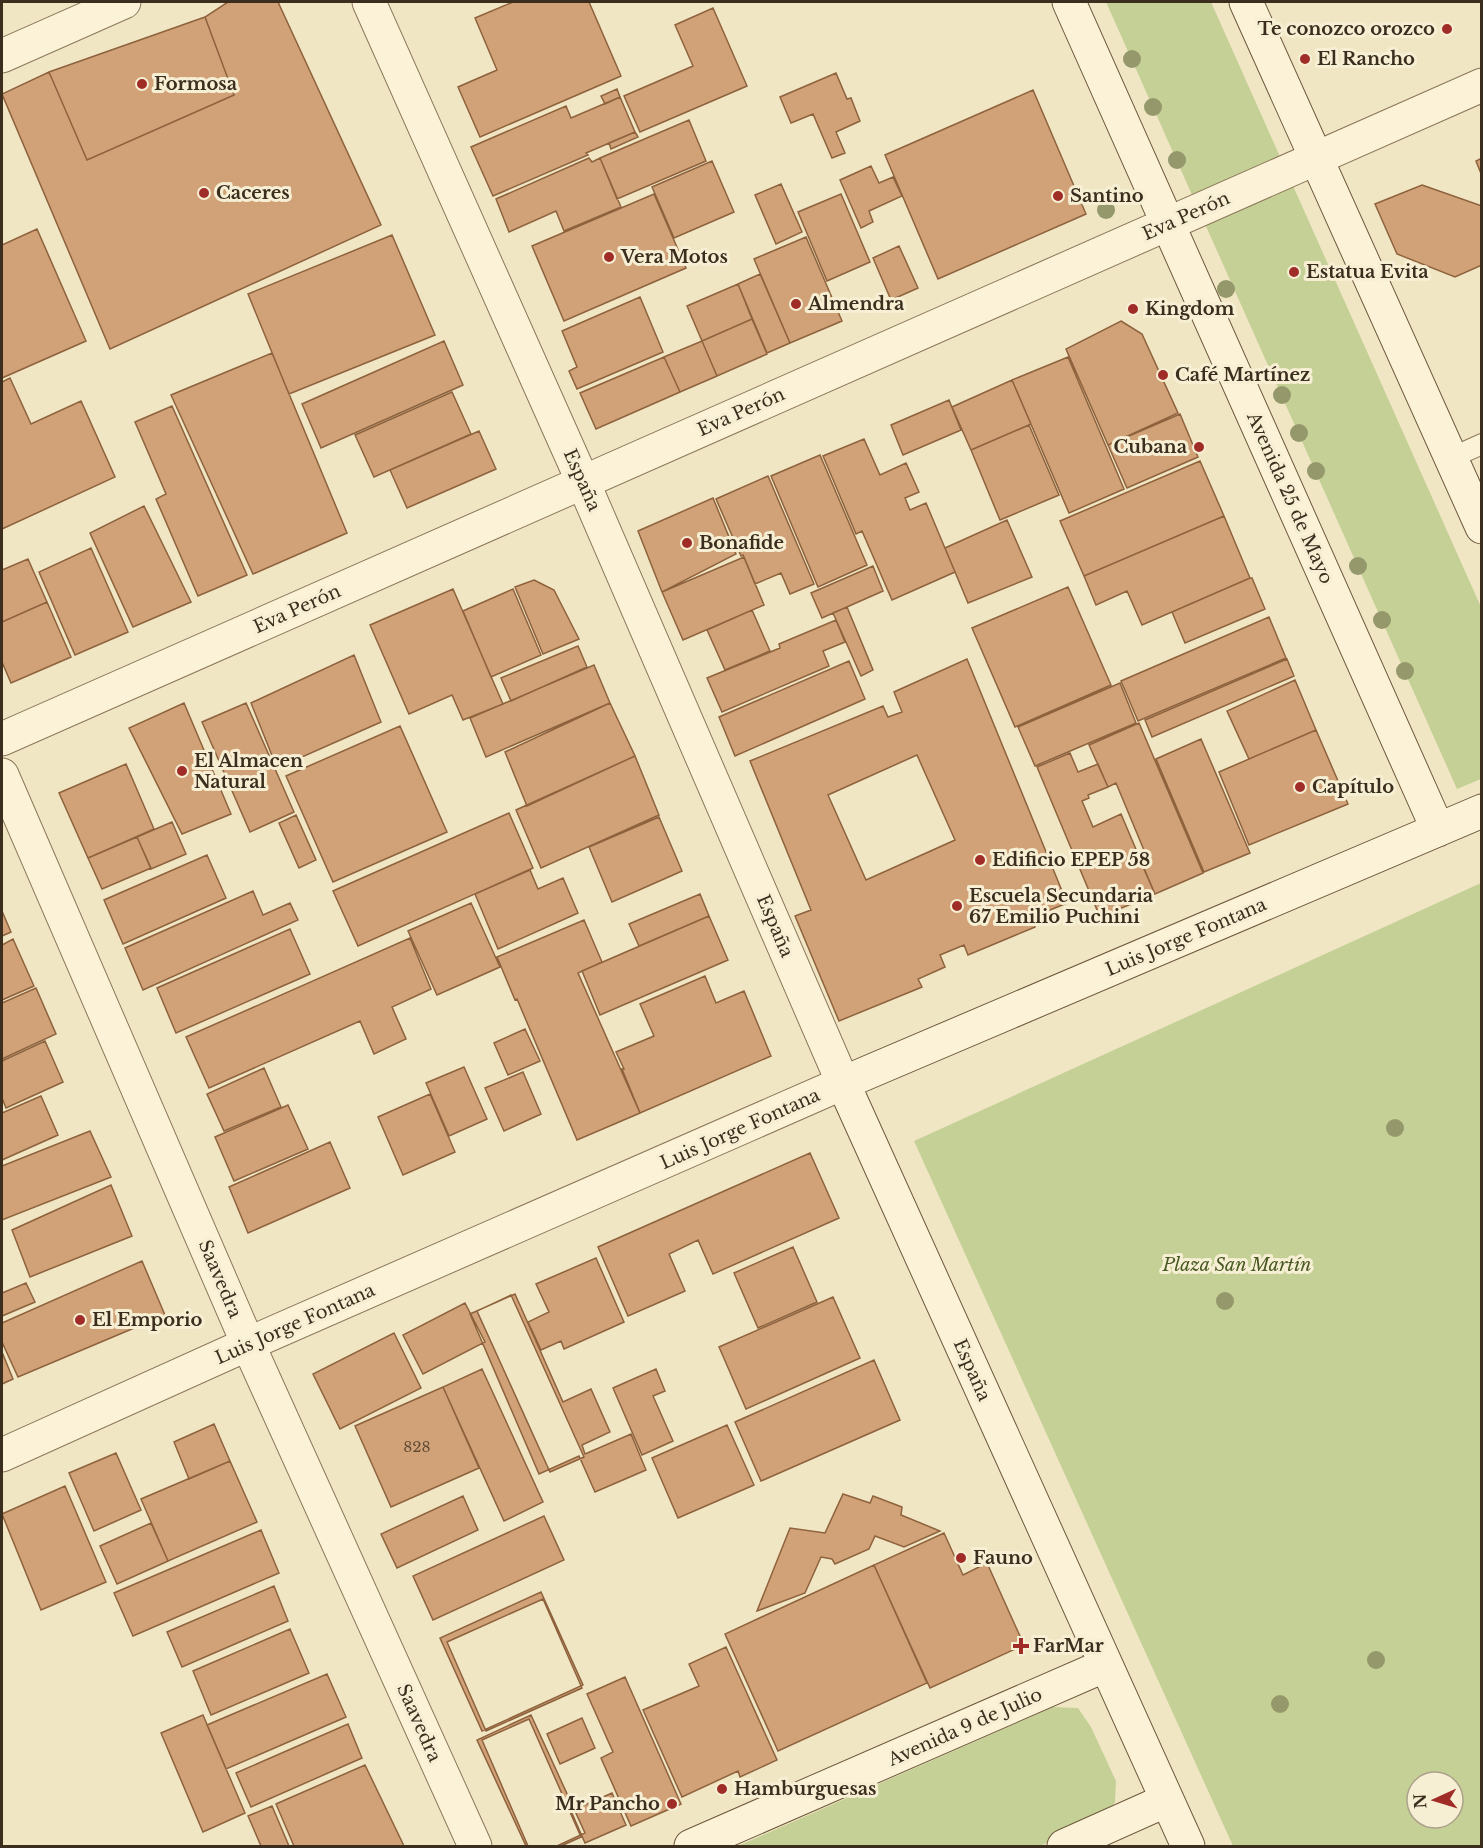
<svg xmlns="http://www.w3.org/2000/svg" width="1483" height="1848" viewBox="0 0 1483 1848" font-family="'Libre Baskerville',serif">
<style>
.green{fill:#c5d097;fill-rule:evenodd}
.building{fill:#d1a278;stroke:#8d623d;stroke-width:1.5;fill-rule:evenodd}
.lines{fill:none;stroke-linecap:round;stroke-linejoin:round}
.service-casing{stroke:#8c7759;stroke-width:22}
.minor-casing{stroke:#8c7759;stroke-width:35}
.secondary-casing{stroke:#6e583c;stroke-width:35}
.service{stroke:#fbf2d8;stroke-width:20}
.minor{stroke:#fbf2d8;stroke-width:33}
.secondary{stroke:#fbf2d8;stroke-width:33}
.tree{fill:#94986b}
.poi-dot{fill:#9f2c26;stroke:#f7efd4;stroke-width:2}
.labels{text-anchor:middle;stroke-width:6;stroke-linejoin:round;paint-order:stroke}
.number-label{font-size:15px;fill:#614b34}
.poi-label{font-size:18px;font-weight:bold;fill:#3c2e1e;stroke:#f7efd4;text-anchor:start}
.street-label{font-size:18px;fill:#3c2e1e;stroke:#f7efd4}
.park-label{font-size:18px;font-style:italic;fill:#485923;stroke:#f7efd4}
</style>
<rect width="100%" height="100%" fill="#f1e6c4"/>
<!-- green -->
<path class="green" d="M 1106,2 L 1211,2 L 1481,607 L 1481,779 L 1457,789 Z
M 1481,883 L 1481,1846 L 1233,1846 L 914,1141 ZM 1417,1782 L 1453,1782 L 1453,1818 L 1417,1818 Z
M 1053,1707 L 1078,1708 L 1091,1727 L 1116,1781 L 1115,1802 L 1108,1813 L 1093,1823 L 1040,1846 L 738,1846 Z"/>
<!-- building -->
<path class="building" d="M 228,2 L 278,2 L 381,225 L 110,349 L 2,94 L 49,72 L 87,160 L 234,95 L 205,17 Z
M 513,2 L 589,2 L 621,76 L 480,137 L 458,87 L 497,70 L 475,18 Z
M 713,8 L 747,86 L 640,132 L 624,96 L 693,66 L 675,25 Z
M 205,17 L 234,95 L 87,160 L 49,72 Z
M 836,73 L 847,99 L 851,98 L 860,121 L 836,132 L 845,153 L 832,158 L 813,114 L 791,123 L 780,97 Z
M 617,89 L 620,97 L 605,104 L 601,96 Z
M 1033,90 L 1086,214 L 938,279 L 885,155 Z
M 620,97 L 635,132 L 586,153 L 588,155 L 493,196 L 471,147 L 566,106 L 571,118 Z
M 689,120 L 706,161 L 617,199 L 600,158 Z
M 635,132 L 638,137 L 611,149 L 609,143 Z
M 589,158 L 592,162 L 600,158 L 621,207 L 564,231 L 556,211 L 509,232 L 496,199 Z
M 1482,158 L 1482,176 L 1476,161 Z
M 712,161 L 734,212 L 674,238 L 652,187 Z
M 871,166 L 879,183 L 893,177 L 902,196 L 869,211 L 873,222 L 861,228 L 840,180 Z
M 781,184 L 802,232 L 776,244 L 755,195 Z
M 1422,185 L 1482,206 L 1482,265 L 1455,277 L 1397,254 L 1375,204 Z
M 654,194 L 686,268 L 564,321 L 532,246 Z
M 841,194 L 870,262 L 827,281 L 798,212 Z
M 37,229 L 86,341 L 2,378 L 2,245 Z
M 392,235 L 435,335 L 289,394 L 248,294 Z
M 806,237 L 842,321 L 790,343 L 754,259 Z
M 899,246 L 918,288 L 891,300 L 873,258 Z
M 760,274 L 790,343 L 767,353 L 738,284 Z
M 738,284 L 752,319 L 702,341 L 687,306 Z
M 640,297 L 663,352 L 577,389 L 569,371 L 577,367 L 562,331 Z
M 752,319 L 767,354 L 717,376 L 702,341 Z
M 1121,321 L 1142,334 L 1178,413 L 1108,445 L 1066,349 Z
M 444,341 L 463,385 L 321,448 L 302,404 Z
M 702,341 L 717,376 L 680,392 L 664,357 Z
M 272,353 L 347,533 L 253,574 L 171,395 Z
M 664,357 L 680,392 L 596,429 L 580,393 Z
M 1068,357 L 1124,489 L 1069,513 L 1012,380 Z
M 10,378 L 31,424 L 81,401 L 115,477 L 2,529 L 2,382 Z
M 1012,380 L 1031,424 L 971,450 L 952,407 Z
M 452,392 L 471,434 L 374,477 L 355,435 Z
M 949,400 L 961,430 L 903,455 L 891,425 Z
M 172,406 L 247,575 L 198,596 L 156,499 L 166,494 L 135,422 Z
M 1180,414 L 1198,457 L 1127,488 L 1108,445 Z
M 1029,425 L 1059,495 L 1000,520 L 971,450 Z
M 479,431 L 496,469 L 407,508 L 390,470 Z
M 864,439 L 880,475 L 906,463 L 919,492 L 905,498 L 910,510 L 926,503 L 955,572 L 892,600 L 862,531 L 856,534 L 823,456 Z
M 820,455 L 867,565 L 818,587 L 771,476 Z
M 1200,461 L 1224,516 L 1084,576 L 1060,521 Z
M 768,476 L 814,584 L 790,594 L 781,573 L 755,584 L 743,555 L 741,556 L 716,499 Z
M 713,498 L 736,554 L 662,592 L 638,531 Z
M 144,506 L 191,602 L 133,627 L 90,533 Z
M 1224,516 L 1250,578 L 1142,625 L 1127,591 L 1096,605 L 1084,576 Z
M 1007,520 L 1032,577 L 968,603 L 945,548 Z
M 91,548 L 128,632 L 75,655 L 39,572 Z
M 744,557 L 764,605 L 683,640 L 662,592 Z
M 28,559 L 47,602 L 2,622 L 2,570 Z
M 873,566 L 883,591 L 822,618 L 811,593 Z
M 1250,578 L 1252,578 L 1265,609 L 1185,643 L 1172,612 Z
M 534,580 L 554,590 L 579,639 L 543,654 L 515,587 Z
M 1068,587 L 1111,685 L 1015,727 L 972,628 Z
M 453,589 L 503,704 L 463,720 L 452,695 L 409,714 L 370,625 Z
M 513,589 L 541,655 L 491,677 L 463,611 Z
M 47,602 L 71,657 L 11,683 L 2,662 L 2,622 Z
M 847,607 L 873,670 L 861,676 L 833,613 Z
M 752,610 L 770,651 L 725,670 L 707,630 Z
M 1269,617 L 1286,658 L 1138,721 L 1121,681 Z
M 836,620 L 845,642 L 823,651 L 829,666 L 722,712 L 707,678 L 780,648 L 779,644 Z
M 578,646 L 587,667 L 511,701 L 501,678 Z
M 354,655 L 381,722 L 277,768 L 251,703 Z
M 967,659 L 1067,903 L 1031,918 L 1035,927 L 968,955 L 964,945 L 940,955 L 945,967 L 918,979 L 922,987 L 839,1021 L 795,916 L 811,910 L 750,761 L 883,706 L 888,717 L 902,712 L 894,692 ZM 917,755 L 955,840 L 866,880 L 828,795 Z
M 1287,659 L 1294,676 L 1152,737 L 1145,720 Z
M 849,661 L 865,699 L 735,756 L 719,717 Z
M 594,665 L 610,703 L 486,757 L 470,718 Z
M 1295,680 L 1316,730 L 1249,759 L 1227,711 Z
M 1120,683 L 1136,723 L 1035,766 L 1018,727 Z
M 184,703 L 231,814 L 182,834 L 129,728 Z
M 246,703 L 294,812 L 250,832 L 202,722 Z
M 610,703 L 635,756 L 527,806 L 505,752 Z
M 1139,723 L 1203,873 L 1155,894 L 1139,858 L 1146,855 L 1116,783 L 1108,787 L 1089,745 Z
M 400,726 L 447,832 L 333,882 L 286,776 Z
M 1316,730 L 1348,804 L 1249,845 L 1219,772 Z
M 1201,739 L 1250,853 L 1204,872 L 1156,759 Z
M 1070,753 L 1078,772 L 1098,764 L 1108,787 L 1088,795 L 1089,798 L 1082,801 L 1093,827 L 1121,814 L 1155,894 L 1100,917 L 1037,767 Z
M 635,756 L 659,815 L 541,868 L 516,810 Z
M 126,764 L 154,829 L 88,858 L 59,793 Z
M 509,813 L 533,868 L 358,946 L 333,891 Z
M 296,815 L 316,860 L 299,868 L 279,823 Z
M 659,817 L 682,871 L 612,902 L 589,847 Z
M 172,822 L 186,854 L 151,869 L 137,837 Z
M 137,837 L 151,868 L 102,889 L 88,858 Z
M 207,855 L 226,898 L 123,944 L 104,900 Z
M 530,870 L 538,889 L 563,878 L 578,913 L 498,949 L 475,894 Z
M 253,891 L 263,915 L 290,903 L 298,920 L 143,990 L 125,948 Z
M 700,894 L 709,916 L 639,946 L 629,924 Z
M 471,903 L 500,967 L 437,995 L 408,931 Z
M 2,911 L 11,932 L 2,936 Z
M 709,916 L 728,960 L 600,1015 L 582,971 Z
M 584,920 L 602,962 L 578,973 L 640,1113 L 577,1140 L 517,999 L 515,1000 L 497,957 Z
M 290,929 L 310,974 L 176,1033 L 157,988 Z
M 410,938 L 431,989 L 392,1007 L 406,1039 L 374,1054 L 360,1021 L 209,1088 L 186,1037 Z
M 13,939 L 34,986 L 2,1000 L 2,945 Z
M 705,976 L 716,1003 L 744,991 L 771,1056 L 640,1113 L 622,1069 L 624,1069 L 616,1052 L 654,1036 L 640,1004 Z
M 36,988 L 56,1034 L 2,1059 L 2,1003 Z
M 525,1029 L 540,1061 L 508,1075 L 494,1043 Z
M 45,1041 L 63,1082 L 6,1108 L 2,1098 L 2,1061 Z
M 464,1067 L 487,1119 L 449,1136 L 426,1083 Z
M 264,1068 L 281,1107 L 224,1131 L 207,1094 Z
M 523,1072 L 541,1114 L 504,1131 L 485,1088 Z
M 430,1094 L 455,1152 L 403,1175 L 378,1117 Z
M 41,1096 L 58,1135 L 2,1160 L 2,1113 Z
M 288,1105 L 308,1149 L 234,1181 L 215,1137 Z
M 90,1131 L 111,1177 L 2,1220 L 2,1166 Z
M 330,1142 L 350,1188 L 248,1233 L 229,1187 Z
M 810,1153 L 839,1218 L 713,1274 L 698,1240 L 669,1254 L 685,1291 L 628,1316 L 598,1247 Z
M 111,1185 L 132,1236 L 30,1277 L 12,1230 Z
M 793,1247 L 817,1302 L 758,1328 L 734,1273 Z
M 596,1258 L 624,1322 L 564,1349 L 561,1341 L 541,1350 L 528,1322 L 549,1312 L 536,1284 Z
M 142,1261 L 165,1315 L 18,1377 L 2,1342 L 2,1323 Z
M 26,1283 L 35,1302 L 2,1316 L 2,1293 Z
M 515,1294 L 563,1402 L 591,1389 L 610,1432 L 582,1445 L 585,1454 L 631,1434 L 646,1470 L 595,1492 L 579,1456 L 539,1474 L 470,1314 Z
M 511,1295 L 584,1457 L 550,1472 L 477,1311 Z
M 833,1297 L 860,1358 L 746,1409 L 719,1347 Z
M 465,1303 L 485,1342 L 423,1374 L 403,1335 Z
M 394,1333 L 421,1388 L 340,1429 L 313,1374 Z
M 2,1352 L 13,1379 L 2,1384 Z
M 874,1360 L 900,1420 L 761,1481 L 735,1422 Z
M 482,1369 L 543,1502 L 504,1521 L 443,1387 Z
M 656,1369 L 665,1391 L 653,1396 L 673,1441 L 642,1455 L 613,1388 Z
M 443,1387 L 479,1468 L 391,1507 L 355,1426 Z
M 214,1424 L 230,1461 L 189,1479 L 174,1442 Z
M 727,1425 L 754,1485 L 678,1518 L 652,1458 Z
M 116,1453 L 141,1510 L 94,1531 L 69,1473 Z
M 230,1461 L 257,1522 L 168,1561 L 141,1499 Z
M 65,1486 L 106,1582 L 41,1610 L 2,1514 Z
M 843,1494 L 870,1503 L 873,1496 L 902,1507 L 901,1515 L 940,1531 L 904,1547 L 875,1536 L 869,1549 L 835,1564 L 832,1559 L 821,1557 L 805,1593 L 757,1611 L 790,1528 L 825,1533 Z
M 463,1496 L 478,1530 L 397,1568 L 381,1534 Z
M 544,1516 L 564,1560 L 433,1620 L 413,1576 Z
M 151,1523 L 168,1561 L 117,1584 L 100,1546 Z
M 261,1530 L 279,1573 L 133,1636 L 114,1593 Z
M 944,1533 L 963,1575 L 987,1563 L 1024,1645 L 930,1688 L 874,1565 Z
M 874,1565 L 927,1683 L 778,1751 L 725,1634 Z
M 274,1586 L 288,1621 L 182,1667 L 167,1632 Z
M 541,1592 L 583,1685 L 482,1731 L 440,1638 Z
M 543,1599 L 582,1688 L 486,1731 L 447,1642 Z
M 290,1629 L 309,1673 L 211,1715 L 193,1671 Z
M 726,1647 L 777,1760 L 740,1777 L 738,1771 L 682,1797 L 643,1710 L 699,1686 L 689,1664 Z
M 327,1674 L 346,1717 L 226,1769 L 207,1725 Z
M 625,1677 L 681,1804 L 631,1826 L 601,1758 L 613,1752 L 587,1694 Z
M 203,1715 L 245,1813 L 203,1832 L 161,1733 Z
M 531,1715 L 585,1833 L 557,1846 L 526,1846 L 477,1740 Z
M 582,1718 L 595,1748 L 560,1764 L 547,1734 Z
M 529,1719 L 581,1837 L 561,1846 L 528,1846 L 482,1740 Z
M 348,1724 L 362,1758 L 251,1807 L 236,1773 Z
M 365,1765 L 404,1846 L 294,1846 L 276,1804 Z
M 612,1793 L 626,1825 L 585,1843 L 571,1811 Z
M 272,1806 L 289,1846 L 261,1846 L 248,1816 Z"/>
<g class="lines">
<defs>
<path id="service" d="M 1451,458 L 1482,444"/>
<path id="minor" d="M 2,56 L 124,2
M 2,739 L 1482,85
M 2,775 L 248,1344 L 475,1846
M 2,1455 L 248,1344 L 843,1083 L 583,482 L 369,2"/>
<path id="secondary" d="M 1069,2 L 1438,830
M 1246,2 L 1482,527
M 691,1846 L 1106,1665
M 1064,1846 L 1167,1800
M 1188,1846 L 843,1083 L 1482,811"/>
</defs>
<!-- service casing -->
<use href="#service" class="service-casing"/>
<!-- minor casing -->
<use href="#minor" class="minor-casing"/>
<!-- secondary casing -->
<use href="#secondary" class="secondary-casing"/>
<!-- service -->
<use href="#service" class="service"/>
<!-- minor -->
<use href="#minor" class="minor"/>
<!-- secondary -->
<use href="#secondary" class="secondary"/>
</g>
<!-- trees -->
<g class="tree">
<circle cx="1132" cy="59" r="9"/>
<circle cx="1153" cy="107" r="9"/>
<circle cx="1177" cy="160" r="9"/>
<circle cx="1106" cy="210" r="9"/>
<circle cx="1226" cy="289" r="9"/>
<circle cx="1282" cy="395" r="9"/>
<circle cx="1299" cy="433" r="9"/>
<circle cx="1316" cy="471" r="9"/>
<circle cx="1358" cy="566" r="9"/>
<circle cx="1382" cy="620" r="9"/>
<circle cx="1405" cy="671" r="9"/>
<circle cx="1395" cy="1128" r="9"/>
<circle cx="1225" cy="1301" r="9"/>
<circle cx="1376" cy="1660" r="9"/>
<circle cx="1280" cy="1704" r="9"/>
</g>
<!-- markers -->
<g class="poi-dot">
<circle cx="1447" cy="29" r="6"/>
<circle cx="1305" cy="59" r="6"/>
<circle cx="142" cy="84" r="6"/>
<circle cx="204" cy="193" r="6"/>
<circle cx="1058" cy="196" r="6"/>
<circle cx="609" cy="257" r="6"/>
<circle cx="1294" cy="272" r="6"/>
<circle cx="796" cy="304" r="6"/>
<circle cx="1133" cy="309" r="6"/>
<circle cx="1163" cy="375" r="6"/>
<circle cx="1199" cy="447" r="6"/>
<circle cx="687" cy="543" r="6"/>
<circle cx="182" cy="771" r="6"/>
<circle cx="1300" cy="787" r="6"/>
<circle cx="980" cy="860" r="6"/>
<circle cx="957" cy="906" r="6"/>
<circle cx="80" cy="1320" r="6"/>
<circle cx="961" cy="1558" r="6"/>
<path d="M1018 1637h6v6h6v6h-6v6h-6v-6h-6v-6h6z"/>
<circle cx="722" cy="1789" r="6"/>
<circle cx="672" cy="1804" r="6"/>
</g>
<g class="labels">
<!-- number labels -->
<g class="number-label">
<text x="417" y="1452">828</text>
</g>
<!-- poi labels -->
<g class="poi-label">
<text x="1435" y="35" text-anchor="end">Te conozco orozco</text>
<text x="1317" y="65">El Rancho</text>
<text x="154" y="90">Formosa</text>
<text x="216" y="199">Caceres</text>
<text x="1070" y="202">Santino</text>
<text x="621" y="263">Vera Motos</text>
<text x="1306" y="278">Estatua Evita</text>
<text x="808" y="310">Almendra</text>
<text x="1145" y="315">Kingdom</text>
<text x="1175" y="381">Café Martínez</text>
<text x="1187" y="453" text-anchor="end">Cubana</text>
<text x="699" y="549">Bonafide</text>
<text x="194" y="767">El Almacen<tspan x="194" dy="21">Natural</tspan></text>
<text x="1312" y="793">Capítulo</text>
<text x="992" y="866">Edificio EPEP 58</text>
<text x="969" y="902">Escuela Secundaria<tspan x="969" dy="21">67 Emilio Puchini</tspan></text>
<text x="92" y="1326">El Emporio</text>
<text x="973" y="1564">Fauno</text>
<text x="1033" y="1652">FarMar</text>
<text x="734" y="1795">Hamburguesas</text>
<text x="660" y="1810" text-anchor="end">Mr Pancho</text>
</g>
<!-- street labels -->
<g class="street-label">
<text transform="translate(1186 216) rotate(-24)" y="6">Eva Perón</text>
<text transform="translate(741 412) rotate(-24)" y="6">Eva Perón</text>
<text transform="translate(582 480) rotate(66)" y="6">España</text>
<text transform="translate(1290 498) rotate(66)" y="6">Avenida 25 de Mayo</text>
<text transform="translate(297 609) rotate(-24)" y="6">Eva Perón</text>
<text transform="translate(775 926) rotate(67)" y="6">España</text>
<text transform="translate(1186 937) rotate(-23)" y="6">Luis Jorge Fontana</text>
<text transform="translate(740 1129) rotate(-24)" y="6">Luis Jorge Fontana</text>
<text transform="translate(220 1279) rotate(67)" y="6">Saavedra</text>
<text transform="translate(295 1324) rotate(-24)" y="6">Luis Jorge Fontana</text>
<text transform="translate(972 1370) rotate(66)" y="6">España</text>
<text transform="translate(419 1723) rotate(66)" y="6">Saavedra</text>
<text transform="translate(965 1727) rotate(-24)" y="6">Avenida 9 de Julio</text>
</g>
<!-- park labels -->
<g class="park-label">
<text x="1237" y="1271">Plaza San Martín</text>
</g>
</g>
<!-- border -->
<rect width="1483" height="1848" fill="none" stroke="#3c2e1e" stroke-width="6"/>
<!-- north arrow -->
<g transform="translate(1435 1800) rotate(266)"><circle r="28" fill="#f7efd4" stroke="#aca28b" stroke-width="1.5"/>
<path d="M0-4.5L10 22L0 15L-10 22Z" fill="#9f2c26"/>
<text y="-9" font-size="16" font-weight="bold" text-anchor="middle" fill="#3c2e1e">N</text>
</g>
</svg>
